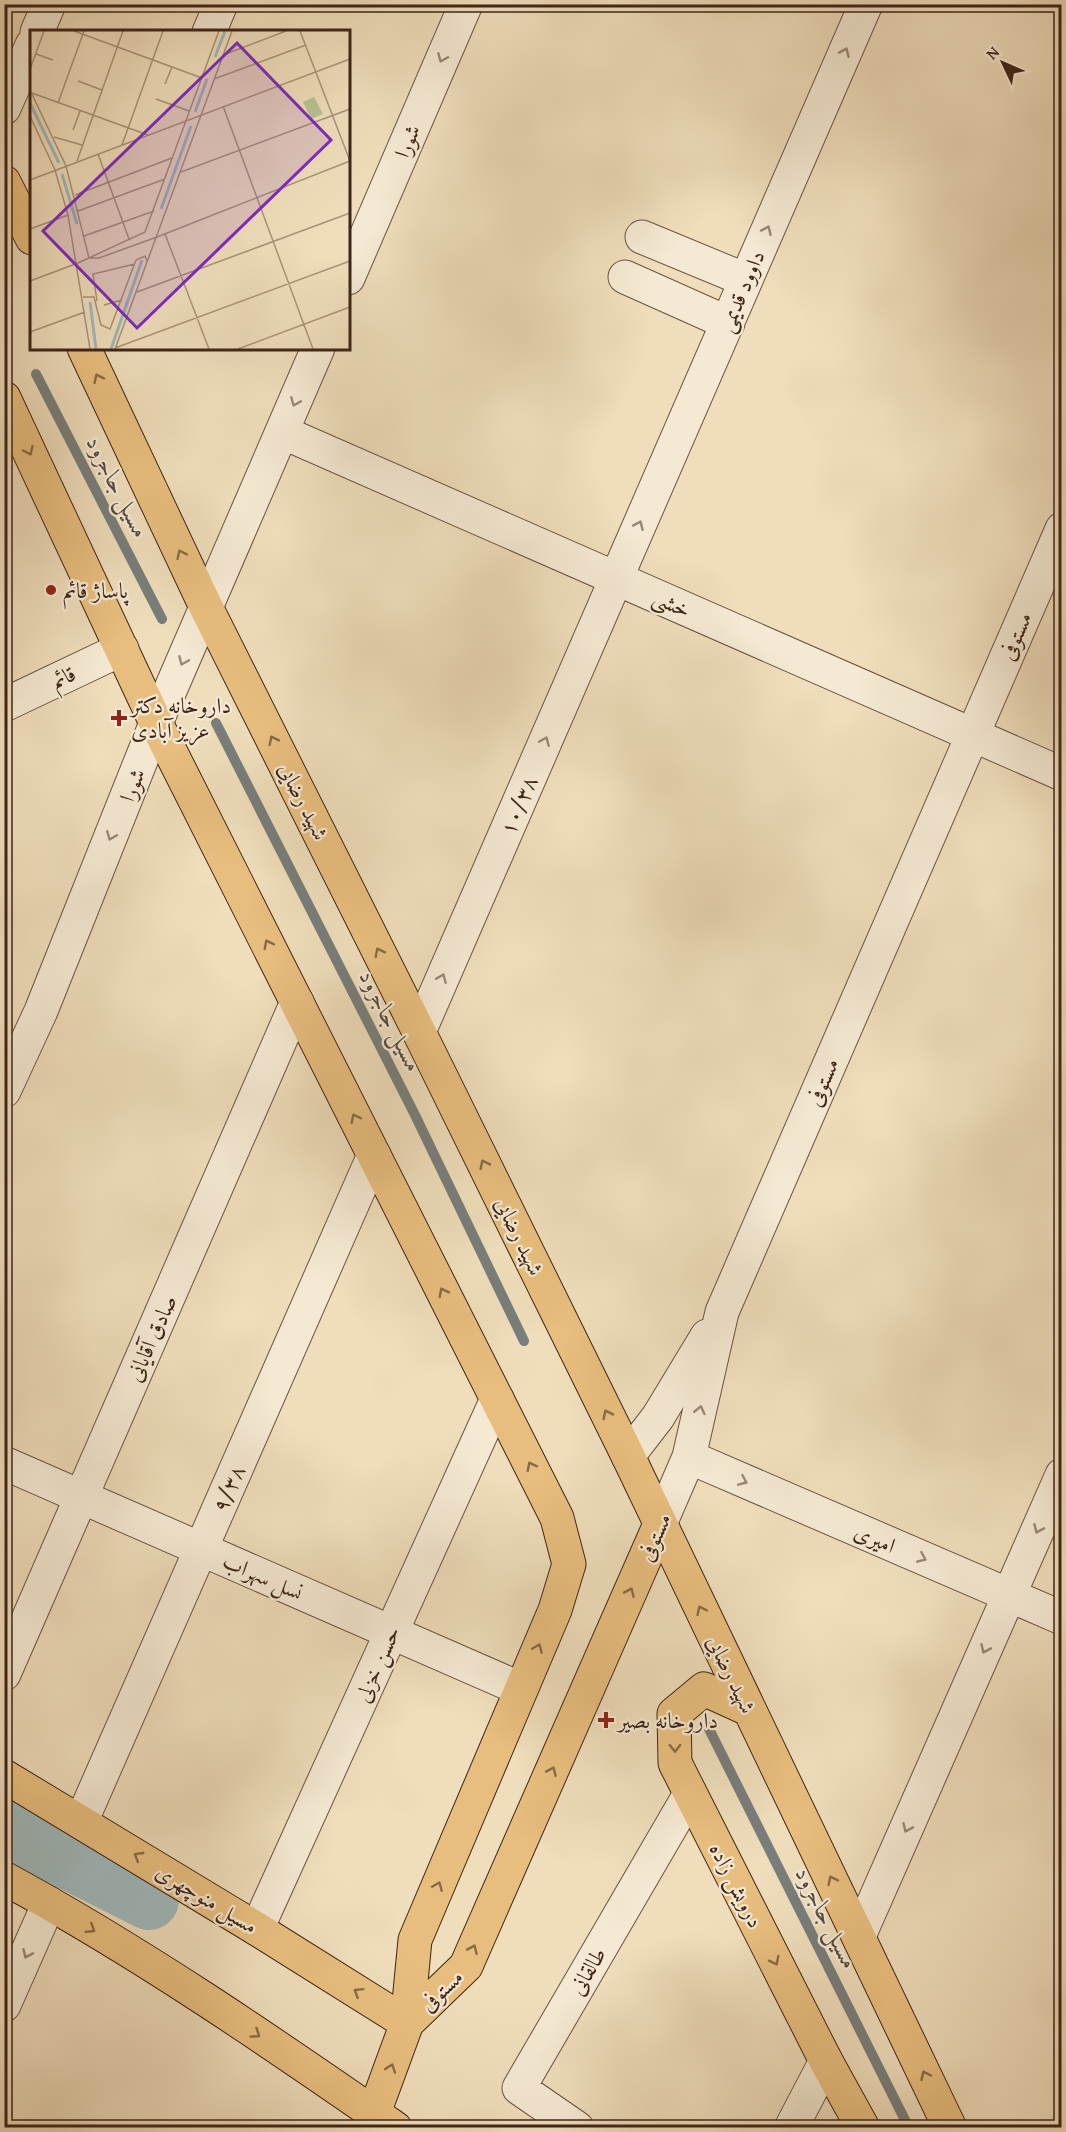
<svg xmlns="http://www.w3.org/2000/svg" width="1066" height="2132" viewBox="0 0 1066 2132" font-family="'Gentium Book Plus',Amiri,serif">
<style>
.lines{fill:none;stroke-linecap:round;stroke-linejoin:round}
.stream{stroke:#787e7b;stroke-width:10}
.river{stroke:#9fb9bc;stroke-width:60}
.minor-casing{stroke:#6a5342;stroke-width:35}
.major-casing{stroke:#3e2519;stroke-width:35}
.minor{stroke:#f5e9d3;stroke-width:33}
.major{stroke:#e8be7e;stroke-width:33}
.oneway{stroke:#9a8776}
.oneway2{stroke:#8a6a46}
.poi-dot{fill:#8f2418;stroke:#f5e9d3;stroke-width:2}
.labels{text-anchor:middle;stroke-width:4.5;stroke-linejoin:round;paint-order:stroke}
.street-label{font-size:22px;fill:#3e2519;stroke:#f5e9d3}
.poi-label{font-size:22px;fill:#3e2519;stroke:#f5e9d3;text-anchor:start}
.water-label{font-size:24px;font-style:italic;fill:#564a42;stroke:#f5e9d3}
.inset-river{fill:none;stroke:#9fb9bc;stroke-width:3}
.inset-road{fill:none;stroke:#a8937a;stroke-width:1.5}
.view{fill:#7b2cbf;fill-opacity:0.15;stroke:#7b2cbf;stroke-width:3}
.inset-edge{fill:none;stroke:#3e2519;stroke-width:3}
</style>
<rect width="100%" height="100%" fill="#efddbb"/>
<filter id="stains"><feTurbulence type="fractalNoise" baseFrequency=".00333" numOctaves="4"/><feColorMatrix values="0 0 0 0 .2 0 0 0 0 .09 0 0 0 0 .02 0 0 0 .5 -.17"/></filter>
<radialGradient id="worn" r=".72"><stop offset=".6" stop-color="#630" stop-opacity="0"/><stop offset="1" stop-color="#630" stop-opacity=".3"/></radialGradient>
<g class="lines">
<!-- stream -->
<path class="stream" d="M 36,374 L 162,619
M 216,723 L 414,1113 L 524,1341
M 708,1727 L 909,2128"/>
<!-- river -->
<path class="river" d="M 4,1827 L 149,1900"/>
<defs>
<path id="minor" d="M 37,32 L 49,4
M 209,32 L 221,4
M 4,108 L 32,45
M 642,237 L 746,280
M 625,277 L 728,323
M 348,278 L 466,4
M 282,432 L 1062,774
M 4,705 L 122,649
M 419,1032 L 866,4
M 4,1091 L 41,1011 L 156,723 L 318,348
M 628,1456 L 658,1417 L 707,1336
M 689,1457 L 1062,1618
M 4,1463 L 521,1689
M 660,1524 L 689,1457 L 722,1312 L 1062,529
M 4,1674 L 297,1002
M 81,1822 L 374,1155
M 257,1929 L 497,1399
M 859,1936 L 1062,1475
M 4,2005 L 49,1903
M 577,2128 L 519,2088 L 690,1794
M 791,2128 L 826,2061"/>
<path id="major" d="M 4,182 L 32,238
M 84,348 L 206,607 L 419,1032 L 628,1456 L 950,2128
M 4,398 L 156,723 L 557,1518 L 569,1564 L 555,1610 L 415,1940 L 407,2023 L 374,2113
M 748,1709 L 704,1689 L 674,1714 L 675,1763 L 826,2061 L 863,2128
M 4,1776 L 257,1929 L 407,2023
M 4,1878 C 140,1952 268,2040 395,2128
M 407,2023 L 466,1966 L 660,1524"/>
</defs>
<!-- minor casing -->
<use href="#minor" class="minor-casing"/>
<!-- major casing -->
<use href="#major" class="major-casing"/>
<!-- minor -->
<use href="#minor" class="minor"/>
<!-- major -->
<use href="#major" class="major"/>
</g>
<!-- one-way arrows -->
<defs><path id="oneway-chevron" d="M-2-3.5L2.5 0L-2 3.5" fill="none" stroke-width="1.6" stroke-linecap="round" stroke-linejoin="round" transform="scale(1.5)"/></defs>
<g class="oneway">
<use href="#oneway-chevron" transform="translate(845 52) rotate(-66)"/>
<use href="#oneway-chevron" transform="translate(442 58) rotate(113)"/>
<use href="#oneway-chevron" transform="translate(767 230) rotate(-66)"/>
<use href="#oneway-chevron" transform="translate(295 402) rotate(113)"/>
<use href="#oneway-chevron" transform="translate(639 525) rotate(-66)"/>
<use href="#oneway-chevron" transform="translate(183 661) rotate(113)"/>
<use href="#oneway-chevron" transform="translate(545 741) rotate(-67)"/>
<use href="#oneway-chevron" transform="translate(111 836) rotate(112)"/>
<use href="#oneway-chevron" transform="translate(442 978) rotate(-67)"/>
<use href="#oneway-chevron" transform="translate(700 1410) rotate(-77)"/>
<use href="#oneway-chevron" transform="translate(743 1481) rotate(23)"/>
<use href="#oneway-chevron" transform="translate(1038 1529) rotate(114)"/>
<use href="#oneway-chevron" transform="translate(922 1558) rotate(23)"/>
<use href="#oneway-chevron" transform="translate(985 1649) rotate(114)"/>
<use href="#oneway-chevron" transform="translate(907 1828) rotate(114)"/>
<use href="#oneway-chevron" transform="translate(27 1954) rotate(114)"/>
</g>
<g class="oneway2">
<use href="#oneway-chevron" transform="translate(98 378) rotate(-115)"/>
<use href="#oneway-chevron" transform="translate(29 451) rotate(65)"/>
<use href="#oneway-chevron" transform="translate(181 554) rotate(-115)"/>
<use href="#oneway-chevron" transform="translate(273 740) rotate(-117)"/>
<use href="#oneway-chevron" transform="translate(268 944) rotate(-117)"/>
<use href="#oneway-chevron" transform="translate(379 952) rotate(-117)"/>
<use href="#oneway-chevron" transform="translate(355 1118) rotate(-117)"/>
<use href="#oneway-chevron" transform="translate(484 1164) rotate(-116)"/>
<use href="#oneway-chevron" transform="translate(443 1292) rotate(-117)"/>
<use href="#oneway-chevron" transform="translate(607 1414) rotate(-116)"/>
<use href="#oneway-chevron" transform="translate(531 1466) rotate(-117)"/>
<use href="#oneway-chevron" transform="translate(630 1592) rotate(-66)"/>
<use href="#oneway-chevron" transform="translate(701 1610) rotate(-115)"/>
<use href="#oneway-chevron" transform="translate(538 1648) rotate(-67)"/>
<use href="#oneway-chevron" transform="translate(675 1748) rotate(89)"/>
<use href="#oneway-chevron" transform="translate(552 1771) rotate(-66)"/>
<use href="#oneway-chevron" transform="translate(138 1856) rotate(-149)"/>
<use href="#oneway-chevron" transform="translate(832 1880) rotate(-116)"/>
<use href="#oneway-chevron" transform="translate(438 1886) rotate(-67)"/>
<use href="#oneway-chevron" transform="translate(91 1929) rotate(32)"/>
<use href="#oneway-chevron" transform="translate(473 1949) rotate(-66)"/>
<use href="#oneway-chevron" transform="translate(775 1961) rotate(63)"/>
<use href="#oneway-chevron" transform="translate(358 1992) rotate(-148)"/>
<use href="#oneway-chevron" transform="translate(256 2034) rotate(34)"/>
<use href="#oneway-chevron" transform="translate(391 2068) rotate(-70)"/>
<use href="#oneway-chevron" transform="translate(925 2075) rotate(-115)"/>
</g>
<!-- markers -->
<g class="poi-dot">
<circle cx="51" cy="590" r="6"/>
<path d="M116 709h6v6h6v6h-6v6h-6v-6h-6v-6h6z"/>
<path d="M603 1711h6v6h6v6h-6v6h-6v-6h-6v-6h6z"/>
</g>
<g class="labels">
<!-- street labels -->
<g class="street-label">
<text transform="translate(407 141) rotate(-67)" y="8">شورا</text>
<text transform="translate(741 291) rotate(-67)" y="8">داوود قدیمی</text>
<text transform="translate(672 603) rotate(24)" y="8">خشی</text>
<text transform="translate(1015 636) rotate(-67)" y="8">مستوفی</text>
<text transform="translate(63 677) rotate(-26)" y="8">قائم</text>
<text transform="translate(132 785) rotate(-68)" y="8">شورا</text>
<text transform="translate(304 801) rotate(63)" y="8">شهید رضایی</text>
<text transform="translate(518 805) rotate(-67)" y="8">۱۰/۳۸</text>
<text transform="translate(822 1082) rotate(-67)" y="8">مستوفی</text>
<text transform="translate(520 1236) rotate(64)" y="8">شهید رضایی</text>
<text transform="translate(151 1338) rotate(-66)" y="8">صادق آقایانی</text>
<text transform="translate(228 1488) rotate(-66)" y="8">۹/۳۸</text>
<text transform="translate(654 1537) rotate(-66)" y="8">مستوفی</text>
<text transform="translate(875 1538) rotate(23)" y="8">امیری</text>
<text transform="translate(263 1576) rotate(24)" y="8">نسل سهراب</text>
<text transform="translate(377 1664) rotate(-66)" y="8">حسن خزلی</text>
<text transform="translate(732 1674) rotate(64)" y="8">شهید رضایی</text>
<text transform="translate(737 1885) rotate(63)" y="8">درویش زاده</text>
<text transform="translate(207 1898) rotate(31)" y="8">مسیل منوچهری</text>
<text transform="translate(587 1971) rotate(-60)" y="8">طالقانی</text>
<text transform="translate(441 1990) rotate(-44)" y="8">مستوفی</text>
</g>
<!-- poi labels -->
<g class="poi-label">
<text x="63" y="598">پاساژ قائم</text>
<text x="131" y="713">داروخانه دکتر<tspan x="131" dy="25">عزیز آبادی</tspan></text>
<text x="618" y="1728">داروخانه بصیر</text>
</g>
<!-- water labels -->
<g class="water-label">
<text transform="translate(118 487) rotate(63)" y="8">مسیل جاجرود</text>
<text transform="translate(391 1021) rotate(63)" y="8">مسیل جاجرود</text>
<text transform="translate(827 1918) rotate(63)" y="8">مسیل جاجرود</text>
</g>
</g>
<!-- overview -->
<g transform="translate(30 30)">
<rect width="320" height="320" fill="#efddbb"/>
<path d="M 284,67 L 293,84 L 281,89 L 273,72 Z" fill="#b7c292"/>
<path class="inset-river" d="M 185,27 L 195,1M 0,73 L 29,133M 165,82 L 177,49M 32,144 L 47,194M 131,179 L 161,96M 60,272 L 66,319M 81,319 L 112,230"/>
<path class="inset-road" d="M 44,1 L 172,48M 270,1 L 320,131M 6,24 L 23,30M 193,25 L 256,1M 0,39 L 14,1M 184,49 L 276,15M 48,51 L 72,60M 135,54 L 142,37M 0,60 L 36,136 L 59,228M 2,63 L 118,105M 126,69 L 159,81M 28,73 L 54,1M 193,76 L 283,319M 0,86 L 25,140 L 38,185 L 60,319M 43,100 L 50,81M 24,107 L 52,115M 92,115 L 133,1M 68,124 L 99,209M 47,131 L 93,1M 151,142 L 320,79M 0,150 L 320,29M 45,165 L 142,128M 48,181 L 135,149M 0,199 L 38,185M 135,204 L 179,319M 54,206 L 124,181M 127,207 L 320,131M 59,228 L 69,228 L 127,207M 48,233 L 115,202 L 189,1M 0,251 L 48,233M 107,262 L 320,183M 53,267 L 64,267 L 71,295 L 80,299 L 106,230 L 115,226 L 117,231M 67,271 L 63,244 L 105,234M 74,275 L 92,270M 0,302 L 55,282M 85,318 L 320,231M 85,319 L 202,1M 208,319 L 320,277"/>
<path class="view" d="M 207,13 L 301,110 L 107,298 L 13,201 Z"/>
<rect width="320" height="320" class="inset-edge"/>
</g>
<!-- margin -->
<rect width="1066" height="2132" fill="none" stroke="#efddbb" stroke-width="24"/>
<rect x="6" y="6" width="1054" height="2120" fill="none" stroke="#3e2519" stroke-width="3"/>
<rect x="12" y="12" width="1042" height="2108" fill="none" stroke="#3e2519" stroke-width="1.5"/>
<!-- north arrow -->
<g transform="translate(1003 63) rotate(314)" stroke="#f5e9d3" stroke-width="4.5" paint-order="stroke">
<path d="M0-4.5L10 22L0 15L-10 22Z" fill="#3e2519"/>
<text y="-9" font-size="16" font-weight="bold" text-anchor="middle" fill="#3e2519">N</text>
</g>
<rect width="100%" height="100%" filter="url(#stains)"/>
<rect width="100%" height="100%" fill="url(#worn)"/>
</svg>
